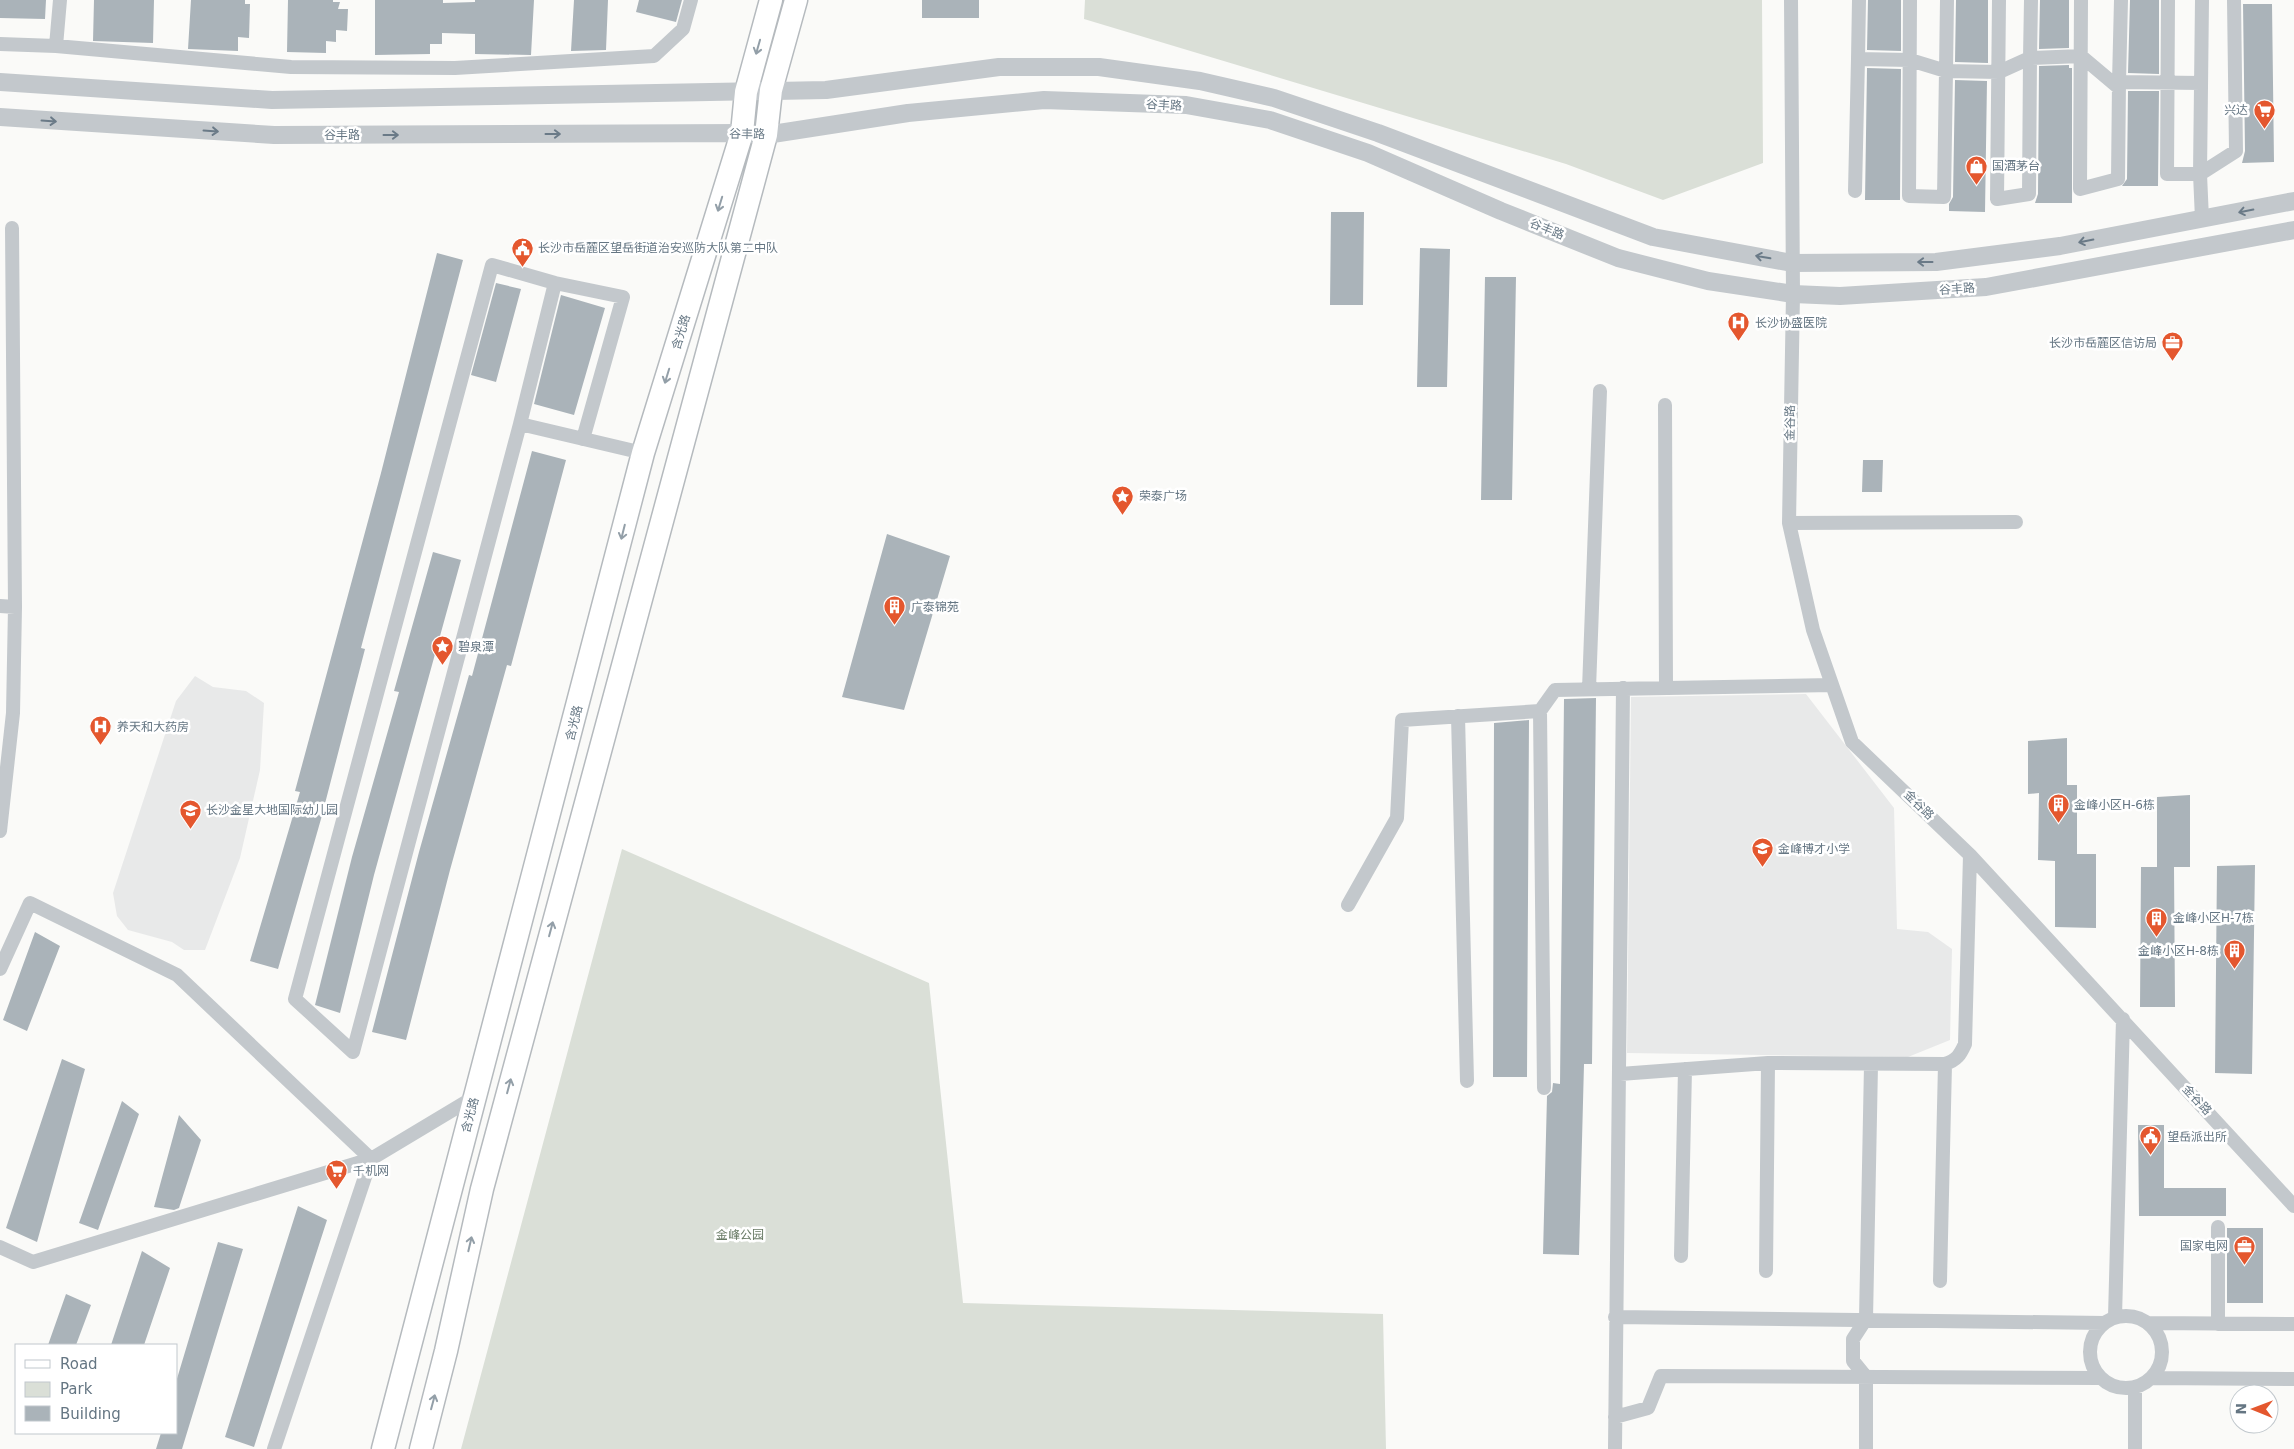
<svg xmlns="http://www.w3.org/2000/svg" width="2294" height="1449" viewBox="0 0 2294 1449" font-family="'DejaVu Sans','Noto Sans SC',sans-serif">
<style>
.built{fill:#e8e9e9}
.green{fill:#dadfd7}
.building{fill:#aab3b9}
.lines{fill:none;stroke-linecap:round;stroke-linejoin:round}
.primary-casing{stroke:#b5babe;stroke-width:25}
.minor{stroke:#c3c8cc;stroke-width:14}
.tertiary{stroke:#c3c8cc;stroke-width:18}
.primary{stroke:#fff;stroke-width:22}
.oneway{stroke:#939fa8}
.oneway2{stroke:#6a7a87}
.labels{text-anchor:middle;stroke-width:5;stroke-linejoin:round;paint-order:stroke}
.street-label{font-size:12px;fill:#657683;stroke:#fff}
.poi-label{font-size:12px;fill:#657683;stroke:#fff;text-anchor:start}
.park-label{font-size:12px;fill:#687a64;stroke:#fff}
</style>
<rect width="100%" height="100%" fill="#fafaf8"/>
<!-- built -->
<path class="built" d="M 195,676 L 213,687 L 246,691 L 264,703 L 260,770 L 240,858 L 205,950 L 184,950 L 172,942 L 128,930 L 117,916 L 113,893 L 176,701 Z
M 1806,694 L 1894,808 L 1897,929 L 1928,932 L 1952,949 L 1950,1040 L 1908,1057 L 1627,1053 L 1631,697 Z"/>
<!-- green -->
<path class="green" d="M 1085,0 L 1762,0 L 1763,163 L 1663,200 L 1566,164 L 1084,19 Z
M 622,849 L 929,983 L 963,1303 L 1383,1314 L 1386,1449 L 461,1449 Z"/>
<!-- building -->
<path class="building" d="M 0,0 L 46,0 L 45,19 L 0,18 Z
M 94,0 L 154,0 L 153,43 L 93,41 Z
M 191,0 L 245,0 L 245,4 L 250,4 L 249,38 L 238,37 L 238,51 L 188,49 Z
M 288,0 L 333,0 L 333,2 L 340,2 L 338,9 L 348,9 L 347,31 L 336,30 L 336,42 L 326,41 L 326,53 L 287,52 Z
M 375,0 L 443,0 L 443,3 L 475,2 L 475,0 L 534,0 L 531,55 L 475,54 L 475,34 L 442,33 L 442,44 L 430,44 L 430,54 L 375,55 Z
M 574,0 L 608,0 L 606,50 L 571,51 Z
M 639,0 L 682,0 L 676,22 L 636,12 Z
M 922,0 L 979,0 L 979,18 L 922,18 Z
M 1868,0 L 1901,0 L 1901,51 L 1867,50 Z
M 1956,0 L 1988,0 L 1988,63 L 1955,62 Z
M 2040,0 L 2069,0 L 2069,48 L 2039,49 Z
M 2130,0 L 2159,0 L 2159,74 L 2128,73 Z
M 2243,4 L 2272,4 L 2274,162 L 2242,163 L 2245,151 Z
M 2069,65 L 2069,68 L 2072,68 L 2072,203 L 2035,203 L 2038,194 L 2039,66 Z
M 1867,68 L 1901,69 L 1900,200 L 1865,200 Z
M 1955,80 L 1987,81 L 1985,212 L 1949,211 L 1949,204 L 1953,197 Z
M 2128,91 L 2159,91 L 2158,186 L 2122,186 L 2127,179 Z
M 1331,212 L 1364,212 L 1363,305 L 1330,305 Z
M 1420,248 L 1450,249 L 1447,387 L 1417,387 Z
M 437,253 L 463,260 L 361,648 L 365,649 L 321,819 L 278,969 L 250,961 L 300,792 L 295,791 L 381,473 Z
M 1485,277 L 1516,277 L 1512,500 L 1481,500 Z
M 496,283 L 521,289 L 496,382 L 471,375 Z
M 561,295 L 605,308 L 574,415 L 534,404 Z
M 532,451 L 566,460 L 511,666 L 507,665 L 450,870 L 406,1040 L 372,1032 L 419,852 L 469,675 L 472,676 Z
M 1863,460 L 1883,460 L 1882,492 L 1862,492 Z
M 887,534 L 950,556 L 904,710 L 842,697 Z
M 433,552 L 461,560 L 374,875 L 340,1013 L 315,1005 L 352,857 L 399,692 L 394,691 Z
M 1596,698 L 1592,1064 L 1584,1064 L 1579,1255 L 1543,1254 L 1547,1096 L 1552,1092 L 1553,1083 L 1560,1084 L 1564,699 Z
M 1529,720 L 1527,1077 L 1493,1077 L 1494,723 Z
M 2067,738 L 2067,785 L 2077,785 L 2077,854 L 2096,854 L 2096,928 L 2055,927 L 2055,861 L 2038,860 L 2039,793 L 2028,794 L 2028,741 Z
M 2190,795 L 2190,867 L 2174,867 L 2175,1007 L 2140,1007 L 2141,867 L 2157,867 L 2157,797 Z
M 2255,865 L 2252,1074 L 2215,1073 L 2217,866 Z
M 35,932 L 60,946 L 27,1031 L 3,1020 Z
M 62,1059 L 85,1069 L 37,1242 L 6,1228 Z
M 122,1101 L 139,1114 L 98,1230 L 79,1223 Z
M 179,1115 L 201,1140 L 179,1208 L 174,1210 L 154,1207 Z
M 2138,1125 L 2164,1125 L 2164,1188 L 2226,1188 L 2226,1216 L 2139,1216 Z
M 298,1206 L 327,1220 L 254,1447 L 225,1437 Z
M 2227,1228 L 2263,1228 L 2263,1303 L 2227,1303 Z
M 218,1242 L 243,1249 L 182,1449 L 156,1449 L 161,1433 L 176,1433 L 176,1382 Z
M 142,1251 L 170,1268 L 144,1345 L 111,1345 Z
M 66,1294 L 91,1305 L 76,1345 L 48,1345 Z"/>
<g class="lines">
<defs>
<path id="primary" d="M 383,1449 L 643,453 L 742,133 L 746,92 L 771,0
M 421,1449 L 446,1351 L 482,1189 L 766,135 L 771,90 L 796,0"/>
</defs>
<!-- primary casing -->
<use href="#primary" class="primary-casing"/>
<!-- minor -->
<path class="minor" d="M 1791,0 L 1793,294 L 1789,523 L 1813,630 L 1852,742 L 1970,855 L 2294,1206
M 1859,0 L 1858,59 L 1910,60 L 1946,71 L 1944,197 L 1909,196 L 1910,0
M 1947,0 L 1946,71 L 1999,72 L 2030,58 L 2029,194 L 1997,199 L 1999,0
M 2031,0 L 2030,58 L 2081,56 L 2119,88
M 2081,0 L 2080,189 L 2118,179 L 2119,82
M 2121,0 L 2119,82 L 2201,83
M 2168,0 L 2167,174 L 2200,174 L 2202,219
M 2202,0 L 2200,174 L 2236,151 L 2234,0
M 0,44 L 56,46 L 60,0
M 56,46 L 291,67 L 455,68 L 654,56 L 683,29 L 691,0
M 1855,191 L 1858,59
M 555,283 L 520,424 L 643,453
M 1665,405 L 1666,687
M 520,424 L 353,1052 L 295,999 L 492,265 L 555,283 L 623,297 L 583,439
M 1789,523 L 2016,522
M 0,606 L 15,607
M 1589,689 L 1600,391
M 1458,716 L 1467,1081
M 0,831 L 13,713 L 15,607 L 12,228
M 1348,905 L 1397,818 L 1402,720 L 1540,711
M 0,969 L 30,903 L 177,975 L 371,1159 L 476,1096
M 1620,1074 L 1768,1063 L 1945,1064 C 1957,1060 1960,1055 1965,1044 L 1970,855
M 1544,1088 L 1540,711 L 1555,690 L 1832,685
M 0,1247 L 33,1262 L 371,1159
M 1681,1256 L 1685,1069
M 1766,1271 L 1768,1063
M 1940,1281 L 1945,1064
M2090 1352a36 36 0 1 1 72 0a36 36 0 1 1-72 0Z
M 1615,1317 L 2104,1323
M 2115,1317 L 2123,1019
M 2148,1323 L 2294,1324
M 2218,1324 L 2218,1227
M 2151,1378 L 2294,1379
M 1615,1417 L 1648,1408 L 1661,1376 L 2101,1378
M 274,1449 L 371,1159
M 1615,1449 L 1623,688
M 1866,1449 L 1866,1377 L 1853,1361 L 1853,1339 L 1866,1319 L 1871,1065
M 2135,1449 L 2135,1387"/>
<!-- tertiary -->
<path class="tertiary" d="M 0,82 L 272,100 L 826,90 L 999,67 L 1099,67 L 1200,81 L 1274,98 L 1378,133 L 1653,237 L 1792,263 L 1936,262 L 2060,246 L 2294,201
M 0,117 L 274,135 L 742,133 L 766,135 L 908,113 L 1044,100 L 1186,105 L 1270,120 L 1368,153 L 1501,211 L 1618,258 L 1708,281 L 1793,294 L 1840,296 L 1986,287 L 2294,230"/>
<!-- primary -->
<use href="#primary" class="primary"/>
</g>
<!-- one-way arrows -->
<defs><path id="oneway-shaft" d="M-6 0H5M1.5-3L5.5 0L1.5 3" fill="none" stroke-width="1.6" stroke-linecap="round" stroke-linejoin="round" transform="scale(1.25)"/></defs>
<g class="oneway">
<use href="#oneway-shaft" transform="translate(758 47) rotate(106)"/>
<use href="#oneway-shaft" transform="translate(720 204) rotate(107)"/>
<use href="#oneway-shaft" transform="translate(667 376) rotate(107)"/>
<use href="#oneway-shaft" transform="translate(623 532) rotate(104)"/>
<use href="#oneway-shaft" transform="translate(551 929) rotate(-75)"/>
<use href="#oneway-shaft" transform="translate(509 1086) rotate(-75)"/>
<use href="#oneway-shaft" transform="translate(470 1244) rotate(-77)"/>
<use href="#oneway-shaft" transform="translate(433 1402) rotate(-75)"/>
</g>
<g class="oneway2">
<use href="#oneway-shaft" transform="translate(49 121) rotate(4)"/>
<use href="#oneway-shaft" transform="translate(211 131) rotate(4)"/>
<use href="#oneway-shaft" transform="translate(553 134)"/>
<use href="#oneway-shaft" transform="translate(391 135)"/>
<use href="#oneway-shaft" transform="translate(2246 211) rotate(169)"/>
<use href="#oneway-shaft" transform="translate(2086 241) rotate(169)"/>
<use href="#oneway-shaft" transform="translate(1763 257) rotate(-170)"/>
<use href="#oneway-shaft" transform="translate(1925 262) rotate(180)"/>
</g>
<!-- icons -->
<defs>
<symbol id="supermarket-pin" viewBox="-11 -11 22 30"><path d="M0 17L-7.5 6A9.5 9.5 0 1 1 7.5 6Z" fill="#e4572e" stroke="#fff"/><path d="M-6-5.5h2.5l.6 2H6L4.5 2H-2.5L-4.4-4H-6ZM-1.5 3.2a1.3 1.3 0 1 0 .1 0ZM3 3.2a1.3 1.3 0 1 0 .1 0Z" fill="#fff"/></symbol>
<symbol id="shop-pin" viewBox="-11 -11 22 30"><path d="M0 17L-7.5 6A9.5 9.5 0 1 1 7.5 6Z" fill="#e4572e" stroke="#fff"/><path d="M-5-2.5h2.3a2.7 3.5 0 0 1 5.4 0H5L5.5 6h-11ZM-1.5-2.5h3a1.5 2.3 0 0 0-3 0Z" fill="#fff"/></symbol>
<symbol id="civic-pin" viewBox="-11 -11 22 30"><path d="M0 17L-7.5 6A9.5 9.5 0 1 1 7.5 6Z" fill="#e4572e" stroke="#fff"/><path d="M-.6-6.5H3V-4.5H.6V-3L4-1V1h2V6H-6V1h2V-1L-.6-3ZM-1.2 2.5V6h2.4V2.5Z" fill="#fff"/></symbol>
<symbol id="hospital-pin" viewBox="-11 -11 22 30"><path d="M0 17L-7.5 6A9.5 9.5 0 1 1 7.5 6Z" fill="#e4572e" stroke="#fff"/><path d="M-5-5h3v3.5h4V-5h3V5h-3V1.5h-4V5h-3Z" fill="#fff"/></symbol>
<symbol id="office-pin" viewBox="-11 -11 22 30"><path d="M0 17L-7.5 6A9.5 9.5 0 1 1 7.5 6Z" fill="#e4572e" stroke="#fff"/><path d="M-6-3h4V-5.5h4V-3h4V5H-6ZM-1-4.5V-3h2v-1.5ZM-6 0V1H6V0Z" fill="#fff"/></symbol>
<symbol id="sight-pin" viewBox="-11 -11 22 30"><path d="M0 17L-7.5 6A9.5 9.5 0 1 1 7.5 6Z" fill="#e4572e" stroke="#fff"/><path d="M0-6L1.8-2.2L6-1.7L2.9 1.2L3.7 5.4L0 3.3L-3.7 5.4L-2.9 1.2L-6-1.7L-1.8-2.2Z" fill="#fff"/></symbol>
<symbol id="building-pin" viewBox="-11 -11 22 30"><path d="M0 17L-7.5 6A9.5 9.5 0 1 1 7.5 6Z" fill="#e4572e" stroke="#fff"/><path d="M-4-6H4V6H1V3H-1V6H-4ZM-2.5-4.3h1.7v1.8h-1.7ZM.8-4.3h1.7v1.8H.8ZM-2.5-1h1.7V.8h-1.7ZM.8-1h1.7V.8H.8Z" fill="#fff"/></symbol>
<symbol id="school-pin" viewBox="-11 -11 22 30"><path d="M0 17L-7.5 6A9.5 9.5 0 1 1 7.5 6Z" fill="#e4572e" stroke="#fff"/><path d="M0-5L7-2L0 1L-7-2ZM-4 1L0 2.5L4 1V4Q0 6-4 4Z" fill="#fff"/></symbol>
</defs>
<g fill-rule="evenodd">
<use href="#supermarket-pin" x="2252" y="98" width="25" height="34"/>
<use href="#shop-pin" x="1964" y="154" width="25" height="34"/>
<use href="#civic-pin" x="510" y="236" width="25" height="34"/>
<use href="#hospital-pin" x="1726" y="310" width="25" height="34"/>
<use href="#office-pin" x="2160" y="330" width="25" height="34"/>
<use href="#sight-pin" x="1110" y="484" width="25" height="34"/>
<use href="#building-pin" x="882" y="594" width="25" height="34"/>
<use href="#sight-pin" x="430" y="634" width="25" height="34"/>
<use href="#hospital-pin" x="88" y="714" width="25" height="34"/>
<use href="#building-pin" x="2046" y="792" width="25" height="34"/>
<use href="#school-pin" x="178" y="798" width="25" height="34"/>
<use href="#school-pin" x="1750" y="836" width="25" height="34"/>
<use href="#building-pin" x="2144" y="906" width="25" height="34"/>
<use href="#building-pin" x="2222" y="938" width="25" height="34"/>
<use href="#civic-pin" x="2138" y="1124" width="25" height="34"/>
<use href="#supermarket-pin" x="324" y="1158" width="25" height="34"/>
<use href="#office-pin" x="2232" y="1234" width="25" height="34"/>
</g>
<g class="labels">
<!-- street labels -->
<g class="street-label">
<text transform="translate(1164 105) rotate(3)" y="4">谷丰路</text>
<text transform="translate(747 134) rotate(1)" y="4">谷丰路</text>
<text x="342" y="139">谷丰路</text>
<text transform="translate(1547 229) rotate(22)" y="4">谷丰路</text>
<text transform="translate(1957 289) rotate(-4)" y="4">谷丰路</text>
<text transform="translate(681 332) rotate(-73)" y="4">含光路</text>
<text transform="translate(1790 423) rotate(-89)" y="4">金谷路</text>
<text transform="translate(574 723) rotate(-76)" y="4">含光路</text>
<text transform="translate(1919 805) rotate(44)" y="4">金谷路</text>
<text transform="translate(2197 1100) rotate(47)" y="4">金谷路</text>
<text transform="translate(470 1115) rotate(-75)" y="4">含光路</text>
</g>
<!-- poi labels -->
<g class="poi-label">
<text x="2248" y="114" text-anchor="end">兴达</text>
<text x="1992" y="170">国酒茅台</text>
<text x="538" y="252">长沙市岳麓区望岳街道治安巡防大队第二中队</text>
<text x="1755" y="327">长沙协盛医院</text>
<text x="2157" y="347" text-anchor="end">长沙市岳麓区信访局</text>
<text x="1139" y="500">荣泰广场</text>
<text x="911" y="611">广泰锦苑</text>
<text x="458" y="651">碧泉潭</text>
<text x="117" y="731">养天和大药房</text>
<text x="2074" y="809">金峰小区H-6栋</text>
<text x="206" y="814">长沙金星大地国际幼儿园</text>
<text x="1778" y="853">金峰博才小学</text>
<text x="2173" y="922">金峰小区H-7栋</text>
<text x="2219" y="955" text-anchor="end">金峰小区H-8栋</text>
<text x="2167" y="1141">望岳派出所</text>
<text x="353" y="1175">千机网</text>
<text x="2228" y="1250" text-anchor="end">国家电网</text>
</g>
<!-- park labels -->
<g class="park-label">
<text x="740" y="1239">金峰公园</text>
</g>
</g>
<!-- legend -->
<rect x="15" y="1344" width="162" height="90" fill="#ffffff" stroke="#c1c8cd"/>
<rect x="25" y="1360" width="25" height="8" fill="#ffffff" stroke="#c1c8cd"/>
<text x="60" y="1369" font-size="15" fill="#657683">Road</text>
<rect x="25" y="1382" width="25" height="15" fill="#dadfd7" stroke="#c1c8cd"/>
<text x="60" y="1394" font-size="15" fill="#657683">Park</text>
<rect x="25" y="1406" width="25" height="15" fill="#aab3b9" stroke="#c1c8cd"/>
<text x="60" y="1419" font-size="15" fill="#657683">Building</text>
<!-- north arrow -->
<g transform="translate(2254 1409) rotate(271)"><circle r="24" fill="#ffffff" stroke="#c1c8cd"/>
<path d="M0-4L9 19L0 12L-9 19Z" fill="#e4572e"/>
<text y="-8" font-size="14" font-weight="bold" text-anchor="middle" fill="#657683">N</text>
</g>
</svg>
